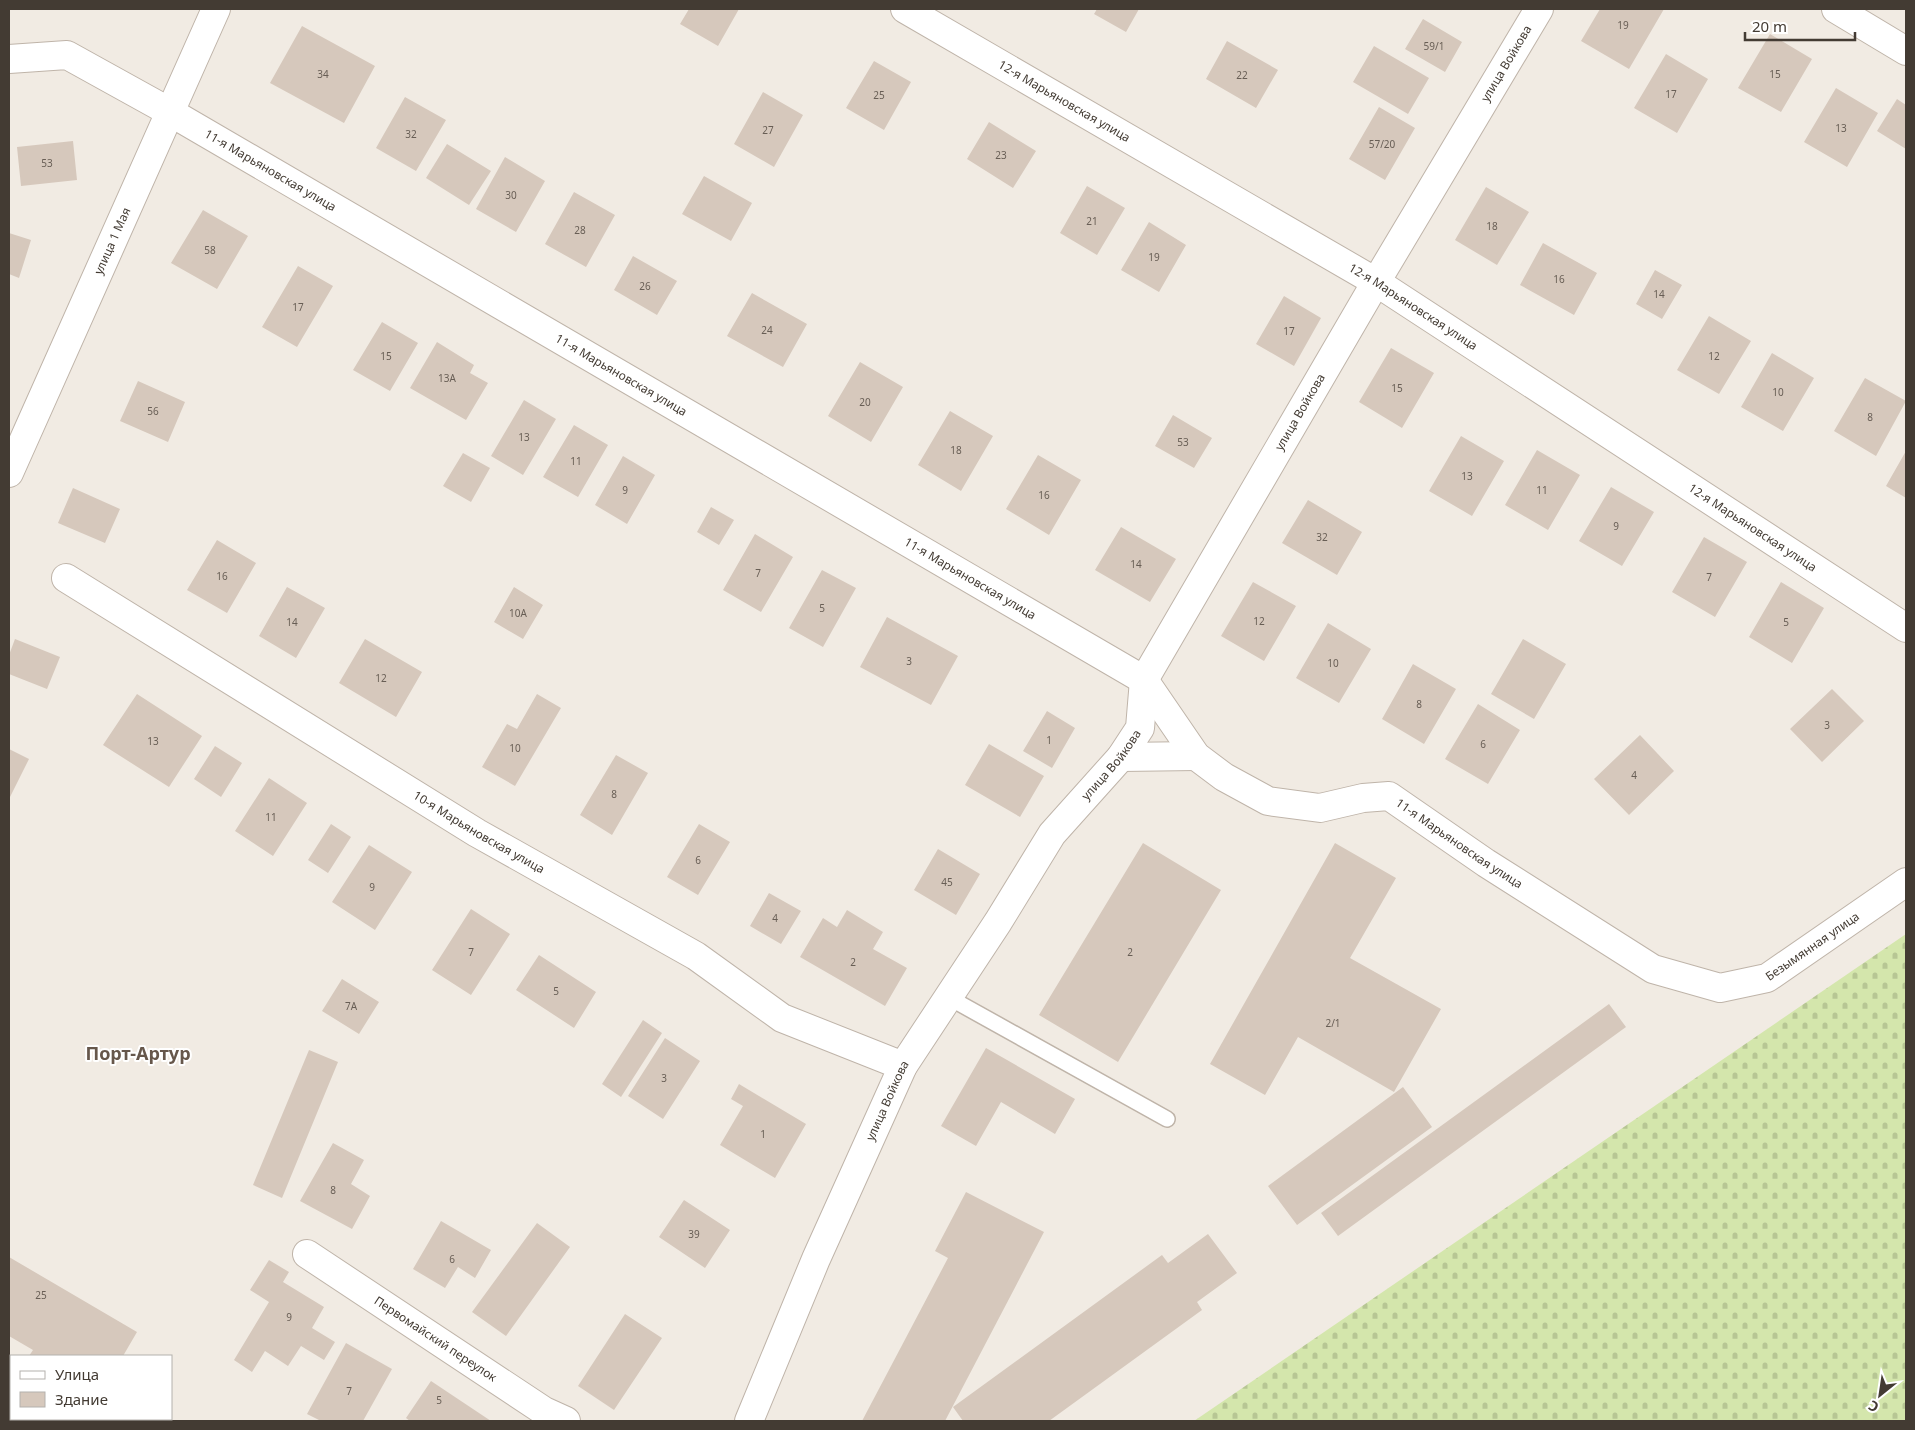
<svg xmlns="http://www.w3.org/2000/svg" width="1915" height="1430" viewBox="0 0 1915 1430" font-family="'Noto Sans',sans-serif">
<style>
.cemetery{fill:url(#cemetery-stones)}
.building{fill:#d6c8bc}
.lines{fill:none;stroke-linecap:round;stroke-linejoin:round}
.lane-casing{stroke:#bfb4a9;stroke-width:18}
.street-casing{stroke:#bfb4a9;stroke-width:30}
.lane{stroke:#fff;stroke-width:15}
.street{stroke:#fff;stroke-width:28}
.labels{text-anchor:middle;stroke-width:4;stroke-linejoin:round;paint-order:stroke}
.number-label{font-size:10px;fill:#685e55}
.street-label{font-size:12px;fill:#433b33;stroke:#fff}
.district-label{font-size:18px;font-weight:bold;fill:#66574b;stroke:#fff}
</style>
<defs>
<pattern id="cemetery-stones" width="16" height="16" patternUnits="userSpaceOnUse" patternTransform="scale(1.25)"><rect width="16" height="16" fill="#d4e6ac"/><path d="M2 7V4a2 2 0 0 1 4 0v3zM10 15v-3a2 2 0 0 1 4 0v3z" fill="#b7c694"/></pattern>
</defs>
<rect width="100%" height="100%" fill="#f1ebe3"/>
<!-- cemetery -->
<path class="cemetery" d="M 1906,934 L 1906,1421 L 1194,1421 Z"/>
<!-- building -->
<path class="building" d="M 689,9 L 739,9 L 718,46 L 680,24 Z
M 1097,9 L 1139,9 L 1126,32 L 1094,14 Z
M 1600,9 L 1664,9 L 1629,69 L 1581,41 Z
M 1423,19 L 1462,42 L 1445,72 L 1405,49 Z
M 302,26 L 375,66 L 344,123 L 270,83 Z
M 1770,34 L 1812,59 L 1781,112 L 1738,88 Z
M 1227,41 L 1278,70 L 1256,108 L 1206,79 Z
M 1374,46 L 1429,78 L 1408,114 L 1353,82 Z
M 1666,54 L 1708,79 L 1677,133 L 1634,108 Z
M 874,61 L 911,82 L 884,130 L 846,108 Z
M 1836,88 L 1878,113 L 1847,167 L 1804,142 Z
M 763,92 L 803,115 L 774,167 L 734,144 Z
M 405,97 L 446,120 L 416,171 L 376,148 Z
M 1897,99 L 1906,105 L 1906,149 L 1877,131 Z
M 1379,107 L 1415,128 L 1385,180 L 1349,159 Z
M 989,122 L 1036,151 L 1013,188 L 967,159 Z
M 73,141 L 77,180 L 21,186 L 17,147 Z
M 447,144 L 491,171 L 469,205 L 426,178 Z
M 505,157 L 545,181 L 516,232 L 476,209 Z
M 704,176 L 752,203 L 731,241 L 682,214 Z
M 1087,186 L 1125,208 L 1097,255 L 1060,233 Z
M 1486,187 L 1529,212 L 1497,265 L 1455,240 Z
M 574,192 L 615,215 L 586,267 L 545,244 Z
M 203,210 L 248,236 L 217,289 L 171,263 Z
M 1149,222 L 1186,245 L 1159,292 L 1121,270 Z
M 9,233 L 31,240 L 19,278 L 9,274 Z
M 1543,243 L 1597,273 L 1574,315 L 1520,285 Z
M 633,256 L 677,281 L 657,315 L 614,290 Z
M 298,266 L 333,286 L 297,347 L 262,327 Z
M 1655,270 L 1682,285 L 1662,319 L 1636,304 Z
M 752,293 L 807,324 L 783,367 L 727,336 Z
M 1284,296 L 1321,318 L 1294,366 L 1256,344 Z
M 1709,316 L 1751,341 L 1719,394 L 1677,370 Z
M 382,322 L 418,343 L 390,391 L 353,370 Z
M 437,342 L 474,365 L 470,373 L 488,383 L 466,420 L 410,388 Z
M 1391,348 L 1434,373 L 1402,428 L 1359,402 Z
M 1772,353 L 1814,378 L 1783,431 L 1741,407 Z
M 860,362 L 903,387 L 871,442 L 828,416 Z
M 1865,378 L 1906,401 L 1876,456 L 1834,431 Z
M 138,381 L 185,402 L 168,442 L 120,421 Z
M 524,400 L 556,419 L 523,475 L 491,456 Z
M 950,411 L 993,436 L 961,491 L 918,465 Z
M 1173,415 L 1212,438 L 1194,468 L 1155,446 Z
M 574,425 L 608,445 L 578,497 L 543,477 Z
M 1461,436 L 1504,461 L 1472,516 L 1429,491 Z
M 1537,450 L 1580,475 L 1548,530 L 1505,505 Z
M 1906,451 L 1906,498 L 1886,486 Z
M 463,453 L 490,468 L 471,502 L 443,486 Z
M 1038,455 L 1081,480 L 1049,535 L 1006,509 Z
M 623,456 L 655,475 L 627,524 L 595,505 Z
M 1611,487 L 1654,512 L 1622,566 L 1579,541 Z
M 73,488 L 120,509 L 105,543 L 58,523 Z
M 1308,500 L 1362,532 L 1337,575 L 1282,543 Z
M 711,507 L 734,520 L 719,545 L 697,532 Z
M 1121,527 L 1176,559 L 1150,602 L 1095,570 Z
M 755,534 L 793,557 L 761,612 L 723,590 Z
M 1704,537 L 1747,562 L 1715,617 L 1672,592 Z
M 217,540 L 256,563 L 227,613 L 187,590 Z
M 822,570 L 856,588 L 823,647 L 789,628 Z
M 1253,582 L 1296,606 L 1264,661 L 1221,636 Z
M 1781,582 L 1824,608 L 1792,663 L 1749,637 Z
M 287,587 L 325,608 L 296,658 L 259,636 Z
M 514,587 L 543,605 L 523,639 L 494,622 Z
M 887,617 L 958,656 L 931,705 L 860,667 Z
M 1328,623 L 1371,649 L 1339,703 L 1296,678 Z
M 15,639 L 60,657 L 47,689 L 9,674 L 9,655 Z
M 365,639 L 422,672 L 396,717 L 339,683 Z
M 1523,639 L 1566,664 L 1534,719 L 1491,694 Z
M 1413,664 L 1456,689 L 1424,744 L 1382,719 Z
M 1832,689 L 1864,721 L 1822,762 L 1790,729 Z
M 137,694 L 202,736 L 169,787 L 103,745 Z
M 537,694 L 561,708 L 515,786 L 482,767 L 507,724 L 517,729 Z
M 1478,704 L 1520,730 L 1488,784 L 1445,759 Z
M 1047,711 L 1075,728 L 1052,768 L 1023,751 Z
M 1640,735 L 1674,771 L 1629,815 L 1594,779 Z
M 989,744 L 1044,776 L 1020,817 L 965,785 Z
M 215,746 L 242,763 L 221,797 L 194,779 Z
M 9,749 L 29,759 L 9,799 Z
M 616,755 L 648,773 L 612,835 L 580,815 Z
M 269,778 L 307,803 L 273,856 L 235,831 Z
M 331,824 L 351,837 L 328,873 L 308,860 Z
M 699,824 L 730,842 L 698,895 L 667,877 Z
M 1143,843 L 1221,890 L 1118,1062 L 1039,1015 Z
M 1335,843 L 1396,878 L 1350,958 L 1441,1009 L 1394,1092 L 1298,1037 L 1265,1095 L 1210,1064 Z
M 369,845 L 412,872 L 375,930 L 332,902 Z
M 938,849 L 980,874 L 956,915 L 914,890 Z
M 769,893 L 801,911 L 781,944 L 750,926 Z
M 471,909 L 510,934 L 471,995 L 432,970 Z
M 847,910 L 883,932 L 873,949 L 907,968 L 885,1006 L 800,957 L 823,918 L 837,927 Z
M 539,955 L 596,992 L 574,1028 L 516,990 Z
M 342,979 L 379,1002 L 359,1034 L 322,1011 Z
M 1609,1004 L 1626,1027 L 1338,1236 L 1321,1213 Z
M 643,1020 L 662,1033 L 621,1097 L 602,1084 Z
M 665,1038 L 700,1061 L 663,1119 L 628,1096 Z
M 986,1048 L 1075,1099 L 1055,1134 L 1001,1102 L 976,1146 L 941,1126 Z
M 309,1050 L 338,1062 L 282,1198 L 253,1185 Z
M 739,1084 L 806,1124 L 775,1178 L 720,1145 L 743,1106 L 731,1099 Z
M 1403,1087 L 1432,1127 L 1297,1225 L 1268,1186 Z
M 333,1143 L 364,1160 L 351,1184 L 370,1196 L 352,1229 L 300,1201 Z
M 966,1192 L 1044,1232 L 945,1421 L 862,1421 L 948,1258 L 935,1251 Z
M 684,1200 L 730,1230 L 705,1268 L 659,1237 Z
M 441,1221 L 491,1250 L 475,1278 L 458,1267 L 445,1288 L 413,1269 Z
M 537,1223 L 570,1247 L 506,1336 L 472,1312 Z
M 1208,1234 L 1237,1273 L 1197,1302 L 1202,1310 L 1049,1421 L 963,1421 L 953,1407 L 1162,1255 L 1168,1263 Z
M 9,1257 L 137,1332 L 123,1356 L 29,1356 L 33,1350 L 9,1336 Z
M 269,1260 L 289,1272 L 283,1282 L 324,1307 L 312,1328 L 335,1342 L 324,1360 L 301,1346 L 288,1366 L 265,1351 L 252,1372 L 234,1360 L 269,1302 L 250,1290 Z
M 625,1314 L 662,1338 L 614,1410 L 578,1386 Z
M 346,1343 L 392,1369 L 363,1421 L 321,1421 L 307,1414 Z
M 431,1381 L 491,1421 L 410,1421 L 406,1418 Z
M 32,1419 L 86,1419 L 85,1421 L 36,1421 Z"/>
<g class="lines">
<defs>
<path id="lane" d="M 948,997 L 1167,1119"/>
<g id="street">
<path id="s1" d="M 905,9 L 1376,282 L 1906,628"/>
<path d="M 1836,9 L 1906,51"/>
<path id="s2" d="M 9,59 L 67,55 L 170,112 L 1144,680 L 1196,756 L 1224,777 L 1268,801 L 1320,808 L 1363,798 L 1389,796 L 1486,863 L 1653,969 L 1720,988 L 1767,978 L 1906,882"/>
<path id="s3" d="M 9,473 L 216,9"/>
<path id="s4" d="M 66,578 L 477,833 L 696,956 L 782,1018 L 903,1066"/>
<path d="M 1121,757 L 1196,756"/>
<path id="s5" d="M 307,1254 L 544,1411 L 566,1421"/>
<path id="s6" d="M 749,1421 L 816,1259 L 903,1066 L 998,922 L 1052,834 L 1121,757 L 1140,728 L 1144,680 L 1376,282 L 1539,9"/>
</g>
</defs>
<!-- lane casing -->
<use href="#lane" class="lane-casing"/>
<!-- street casing -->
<use href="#street" class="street-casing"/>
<!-- lane -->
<use href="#lane" class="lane"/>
<!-- street -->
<use href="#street" class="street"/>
</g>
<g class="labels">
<!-- number labels -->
<g class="number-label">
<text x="1623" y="29">19</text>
<text x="1434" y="50">59/1</text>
<text x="323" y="78">34</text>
<text x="1775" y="78">15</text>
<text x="1242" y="79">22</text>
<text x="1671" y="98">17</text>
<text x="879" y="99">25</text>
<text x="1841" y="132">13</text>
<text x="768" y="134">27</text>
<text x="411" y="138">32</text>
<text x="1382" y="148">57/20</text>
<text x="1001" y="159">23</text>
<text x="47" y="167">53</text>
<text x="511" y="199">30</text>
<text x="1092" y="225">21</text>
<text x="1492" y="230">18</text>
<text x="580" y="234">28</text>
<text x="210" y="254">58</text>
<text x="1154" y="261">19</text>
<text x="1559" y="283">16</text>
<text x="645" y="290">26</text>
<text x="1659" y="298">14</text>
<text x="298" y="311">17</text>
<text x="767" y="334">24</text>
<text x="1289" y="335">17</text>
<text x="386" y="360">15</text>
<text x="1714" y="360">12</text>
<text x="447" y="382">13А</text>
<text x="1397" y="392">15</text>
<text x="1778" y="396">10</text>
<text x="865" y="406">20</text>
<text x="153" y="415">56</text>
<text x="1870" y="421">8</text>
<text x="524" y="441">13</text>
<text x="1183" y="446">53</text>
<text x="956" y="454">18</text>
<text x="576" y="465">11</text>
<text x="1467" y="480">13</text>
<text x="625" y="494">9</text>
<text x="1542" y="494">11</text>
<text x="1044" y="499">16</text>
<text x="1616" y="530">9</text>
<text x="1322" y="541">32</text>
<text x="1136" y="568">14</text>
<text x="758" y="577">7</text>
<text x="222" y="580">16</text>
<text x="1709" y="581">7</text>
<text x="822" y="612">5</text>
<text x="518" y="617">10А</text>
<text x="1259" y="625">12</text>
<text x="292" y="626">14</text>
<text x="1786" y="626">5</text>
<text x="909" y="665">3</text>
<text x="1333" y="667">10</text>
<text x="381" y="682">12</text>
<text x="1419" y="708">8</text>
<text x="1827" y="729">3</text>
<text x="1049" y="744">1</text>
<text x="153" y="745">13</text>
<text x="1483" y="748">6</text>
<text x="515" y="752">10</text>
<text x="1634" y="779">4</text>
<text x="614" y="798">8</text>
<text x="271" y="821">11</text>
<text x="698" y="864">6</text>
<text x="947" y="886">45</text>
<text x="372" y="891">9</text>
<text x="775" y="922">4</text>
<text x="471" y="956">7</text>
<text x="1130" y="956">2</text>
<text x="853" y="966">2</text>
<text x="556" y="995">5</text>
<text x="351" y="1010">7А</text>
<text x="1333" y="1027">2/1</text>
<text x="664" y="1082">3</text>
<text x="763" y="1138">1</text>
<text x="333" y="1194">8</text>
<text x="694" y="1238">39</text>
<text x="452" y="1263">6</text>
<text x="41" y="1299">25</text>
<text x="289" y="1321">9</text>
<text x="349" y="1395">7</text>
<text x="439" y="1404">5</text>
</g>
<!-- street labels -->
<g class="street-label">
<text dy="4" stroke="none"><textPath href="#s6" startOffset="1564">улица Войкова</textPath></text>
<text dy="4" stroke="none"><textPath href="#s1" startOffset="184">12-я Марьяновская улица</textPath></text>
<text dy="4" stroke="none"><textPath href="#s2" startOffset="292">11-я Марьяновская улица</textPath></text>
<text dy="4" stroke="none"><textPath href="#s3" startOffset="254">улица 1 Мая</textPath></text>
<text dy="4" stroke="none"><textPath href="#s1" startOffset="589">12-я Марьяновская улица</textPath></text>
<text dy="4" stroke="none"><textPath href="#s2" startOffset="698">11-я Марьяновская улица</textPath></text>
<text dy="4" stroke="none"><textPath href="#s6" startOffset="1159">улица Войкова</textPath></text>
<text dy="4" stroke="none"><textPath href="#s1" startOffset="994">12-я Марьяновская улица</textPath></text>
<text dy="4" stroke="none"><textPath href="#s2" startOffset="1102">11-я Марьяновская улица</textPath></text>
<text dy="4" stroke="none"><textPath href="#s6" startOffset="754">улица Войкова</textPath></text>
<text dy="4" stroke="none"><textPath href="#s4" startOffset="485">10-я Марьяновская улица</textPath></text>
<text dy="4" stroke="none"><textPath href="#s2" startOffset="1688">11-я Марьяновская улица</textPath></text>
<text dy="4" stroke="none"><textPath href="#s2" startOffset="2092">Безымянная улица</textPath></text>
<text dy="4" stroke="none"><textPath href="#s6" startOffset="349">улица Войкова</textPath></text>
<text dy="4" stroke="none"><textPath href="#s5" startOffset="154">Первомайский переулок</textPath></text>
</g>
<!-- district labels -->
<g class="district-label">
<text x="138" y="1060">Порт-Артур</text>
</g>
</g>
<!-- border -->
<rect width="1915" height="1430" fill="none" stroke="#433b33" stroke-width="20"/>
<!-- legend -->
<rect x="10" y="1355" width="162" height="65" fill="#ffffff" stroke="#b4b1ad"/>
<rect x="20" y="1371" width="25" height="8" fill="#ffffff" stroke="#b4b1ad"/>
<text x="55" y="1380" font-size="15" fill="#433b33">Улица</text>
<rect x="20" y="1392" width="25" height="15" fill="#d6c8bc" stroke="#b4b1ad"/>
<text x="55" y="1405" font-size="15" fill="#433b33">Здание</text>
<!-- north arrow -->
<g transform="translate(1880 1395) rotate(210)" stroke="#ffffff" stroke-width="4" paint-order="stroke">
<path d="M0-4L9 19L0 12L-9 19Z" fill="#433b33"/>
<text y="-8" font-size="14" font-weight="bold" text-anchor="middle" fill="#433b33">С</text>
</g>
<!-- scale -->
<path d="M1745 32v8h110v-8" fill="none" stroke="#433b33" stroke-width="2.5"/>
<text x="1752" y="32" font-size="15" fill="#433b33" stroke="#ffffff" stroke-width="4" paint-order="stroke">20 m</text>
</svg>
